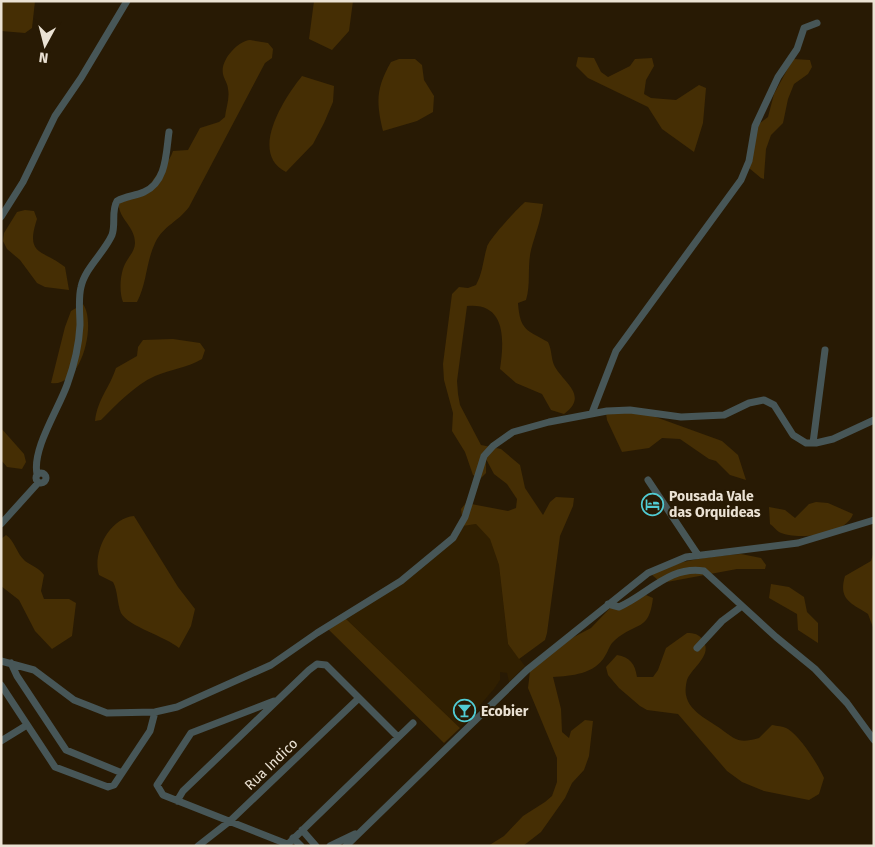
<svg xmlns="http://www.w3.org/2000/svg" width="875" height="847" viewBox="0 0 875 847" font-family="'Fira Sans',sans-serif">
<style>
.built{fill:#301f01}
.green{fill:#452e04}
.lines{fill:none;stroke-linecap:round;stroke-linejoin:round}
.minor{stroke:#475657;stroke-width:7}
.labels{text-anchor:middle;stroke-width:4;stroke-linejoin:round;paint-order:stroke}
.poi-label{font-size:14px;font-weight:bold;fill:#ebe2d4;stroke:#281a04;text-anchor:start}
.street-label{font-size:14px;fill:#ebe2d4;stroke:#281a04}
</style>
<rect width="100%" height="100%" fill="#281a04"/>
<!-- built -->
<path class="built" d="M 476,524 L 490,538 L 499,565 L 508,644 L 525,666 L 509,682 L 507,673 L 500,672 L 500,680 L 494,689 L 460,728 L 345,618 L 456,539 L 463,526 Z"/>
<!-- green -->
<path class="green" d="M 1,1 L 35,1 L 32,28 L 25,33 L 1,31 Z
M 314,1 L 353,1 L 349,31 L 332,50 L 309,39 Z
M 250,40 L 268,43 L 273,49 L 272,58 L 265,63 L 189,207 C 179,221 163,226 155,243 C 146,262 147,283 137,302 L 123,302 C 119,292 120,274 125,264 C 129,256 135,251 135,243 C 135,225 116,218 119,200 L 150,186 C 155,173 169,164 173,151 L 188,150 L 200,128 L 219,122 L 225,117 C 226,108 230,98 228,89 C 228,84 224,79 223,74 C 220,60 238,41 250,40 Z
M 578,57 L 594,58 L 601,72 L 608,77 L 630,66 L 635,59 L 652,58 L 654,66 L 646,80 L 644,94 L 651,98 L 676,100 L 699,85 L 706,88 L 703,123 L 694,152 L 662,129 L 648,107 L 588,78 L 576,66 Z
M 399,59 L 415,59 L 422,65 L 424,80 L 434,96 L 433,112 L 417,121 L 383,131 C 376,102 376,88 391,62 Z
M 793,59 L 810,60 L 812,67 L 808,74 L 794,84 L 788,99 L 783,123 L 771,135 L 766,149 L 764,176 L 764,179 L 761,178 L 749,168 L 755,127 L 768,117 L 774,94 Z
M 302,76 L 334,86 L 333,102 L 324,123 L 313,144 L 286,172 C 248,153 285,97 302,76 Z
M 525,202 L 543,204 C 541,220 535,235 531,250 C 527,267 531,284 526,300 L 518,303 C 520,331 527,330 548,342 C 552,350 551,358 554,365 C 562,382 590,395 564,414 L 551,410 L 542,394 L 516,383 L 500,369 C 504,342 507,302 467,306 L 457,381 L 458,394 L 460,405 L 481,445 L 501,449 L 520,465 L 525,488 L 543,515 L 550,502 L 556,497 L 574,498 L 573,506 L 560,536 L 547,633 L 545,640 L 519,659 L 508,644 L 499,565 L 490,539 L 476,524 L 463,526 L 461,509 L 466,503 L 508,511 L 516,508 L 517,499 L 507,484 L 494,474 L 486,459 L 486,473 L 480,479 L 473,475 L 465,452 L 452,431 L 453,413 L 444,380 L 443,364 L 452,294 L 459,287 L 468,288 L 476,285 C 483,272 483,260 487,247 C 489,239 518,208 525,202 Z
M 25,210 L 34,211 L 37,219 C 25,256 42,249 65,267 L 69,290 L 45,287 L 37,283 L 20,260 L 7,249 L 3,241 L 4,233 L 17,212 Z
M 83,304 C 97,324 81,388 51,383 L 65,327 L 71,311 Z
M 173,339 L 200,343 L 205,350 L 202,359 C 187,368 171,369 155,376 C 135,385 116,405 101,420 L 95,421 C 98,398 109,389 116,368 L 137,356 L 138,347 L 143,340 Z
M 639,411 L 722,441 L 738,455 L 746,480 L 730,475 L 716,461 L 709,459 L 680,439 L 662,438 L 649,448 L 622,452 L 607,420 L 606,413 Z
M 1,428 L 24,454 L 26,462 L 22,469 L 7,467 L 1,460 Z
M 816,502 L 828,503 L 853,514 C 846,535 797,541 779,532 C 776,530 773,526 770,524 L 769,507 L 785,510 L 795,518 L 809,504 Z
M 134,516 L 178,587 L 195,609 L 191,626 L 179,648 C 165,636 129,627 121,613 C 117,603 118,591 113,582 L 99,575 C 92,553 109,518 134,516 Z
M 6,535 C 15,541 16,553 25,561 C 32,566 39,568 44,575 L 41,591 L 44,599 L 69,599 L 76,603 L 72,636 L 52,649 L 35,631 L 19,600 L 1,586 L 1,539 Z
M 874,551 L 874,630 L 868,614 C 851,603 838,600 845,576 L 871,561 Z
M 741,554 L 761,558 L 766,565 L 765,569 L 737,569 L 667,582 L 658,580 L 652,575 C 679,559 709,557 741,554 Z
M 771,584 L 789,587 L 804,597 L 807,612 L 818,623 L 818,643 L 798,630 L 797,614 L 769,598 Z
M 646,595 L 653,598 C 649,632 637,621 615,640 C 609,645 609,650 605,656 C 595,674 571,676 553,677 L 561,709 L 562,732 L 569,738 L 571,731 L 585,720 L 593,721 L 589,756 L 584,770 L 572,783 L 565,798 L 541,832 L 523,846 L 488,846 L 504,836 L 523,816 L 545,802 L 552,796 L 557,782 L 557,758 L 528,688 L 530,671 L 568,640 L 591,628 L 612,606 L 631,598 Z
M 345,618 L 460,728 L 444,743 L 327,628 Z
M 687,633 C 694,633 699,634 703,640 C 713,656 692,667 687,680 C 686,684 685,691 686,695 C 689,712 709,720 721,729 C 736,740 739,744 759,738 L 772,725 C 777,726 783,726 788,729 C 800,736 819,766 824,778 L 819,794 L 809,800 L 764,791 L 742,782 L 727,771 L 678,714 L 647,710 L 640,706 L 619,688 L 608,675 L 606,667 L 617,655 C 630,657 635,664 637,677 L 653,677 L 658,670 L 666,648 Z"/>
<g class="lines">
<!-- minor -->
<path class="minor" d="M 1,217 L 23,182 L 55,116 L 81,78 L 127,1
M 592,413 L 616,351 L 741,180 L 749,161 L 755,126 L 778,77 L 797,49 L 804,28 L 817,23
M 813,443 L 825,350
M36 478a5 5 0 1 1 10 0a5 5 0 1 1-10 0Z
M 37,474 C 32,449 58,410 67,385 C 74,366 79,345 80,325 C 80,313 78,299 81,287 C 85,268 104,253 112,235 C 116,224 111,211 117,201 C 126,196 135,196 144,192 C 167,182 166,152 169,132
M 648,480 L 698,555
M 1,524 L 38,483
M 608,604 L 619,607 C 647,595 670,565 704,571 L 776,637 L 815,669 L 847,703 L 874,740
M 697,648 L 722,621 L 742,606
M 1,661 L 34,670 L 74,700 L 107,713 L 155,712 L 177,707 L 271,665 L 317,633 L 401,581 L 453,538 L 465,517 L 484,456 L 493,446 L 513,432 L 549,422 L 607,411 L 630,410 L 681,417 L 724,415 L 749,403 L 764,400 L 774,405 L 793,435 L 806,443 L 816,443 L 833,439 L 874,420
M 11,663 L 17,676 L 66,750 L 122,773
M 1,685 L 55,767 L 108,787 L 114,785 L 150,731 L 155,712
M 274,701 L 191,733 L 157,785 L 163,795 L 287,844
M 1,741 L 27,725
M 177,801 L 183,791 L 309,670 L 317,664 L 326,665 L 398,737
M 302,830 L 316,846
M 293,838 L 301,846
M 198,846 L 230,821 L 359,698
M 286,846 L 413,723
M 330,846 L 355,834
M 346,846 L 527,670 L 648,573 L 686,557 L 798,543 L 874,520"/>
</g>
<!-- icons -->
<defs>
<symbol id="hotel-ring" viewBox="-11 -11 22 22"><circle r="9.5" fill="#281a04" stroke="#51ccd4" stroke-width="1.5"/><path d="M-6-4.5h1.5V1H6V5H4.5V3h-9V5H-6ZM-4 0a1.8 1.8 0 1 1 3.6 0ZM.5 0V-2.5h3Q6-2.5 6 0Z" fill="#51ccd4"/></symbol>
<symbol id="bar-ring" viewBox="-11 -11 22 22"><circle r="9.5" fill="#281a04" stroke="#51ccd4" stroke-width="1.5"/><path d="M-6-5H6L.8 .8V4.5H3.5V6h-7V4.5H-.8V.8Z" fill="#51ccd4"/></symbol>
</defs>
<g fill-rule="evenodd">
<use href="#hotel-ring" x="640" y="492" width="25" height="25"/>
<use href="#bar-ring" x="452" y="698" width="25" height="25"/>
</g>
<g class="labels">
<!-- poi labels -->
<g class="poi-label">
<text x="669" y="501">Pousada Vale<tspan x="669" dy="16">das Orquideas</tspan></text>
<text x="481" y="716">Ecobier</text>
</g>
<!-- street labels -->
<g class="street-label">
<text transform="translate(271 764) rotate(-44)" y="5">Rua Indico</text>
</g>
</g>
<!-- border -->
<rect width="875" height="847" fill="none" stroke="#ebe2d4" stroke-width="5"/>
<!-- north arrow -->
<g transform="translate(45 45) rotate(187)" stroke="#281a04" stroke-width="4" paint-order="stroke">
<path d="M0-4L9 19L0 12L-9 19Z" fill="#ebe2d4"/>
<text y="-8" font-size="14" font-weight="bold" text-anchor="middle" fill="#ebe2d4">N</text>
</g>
</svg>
